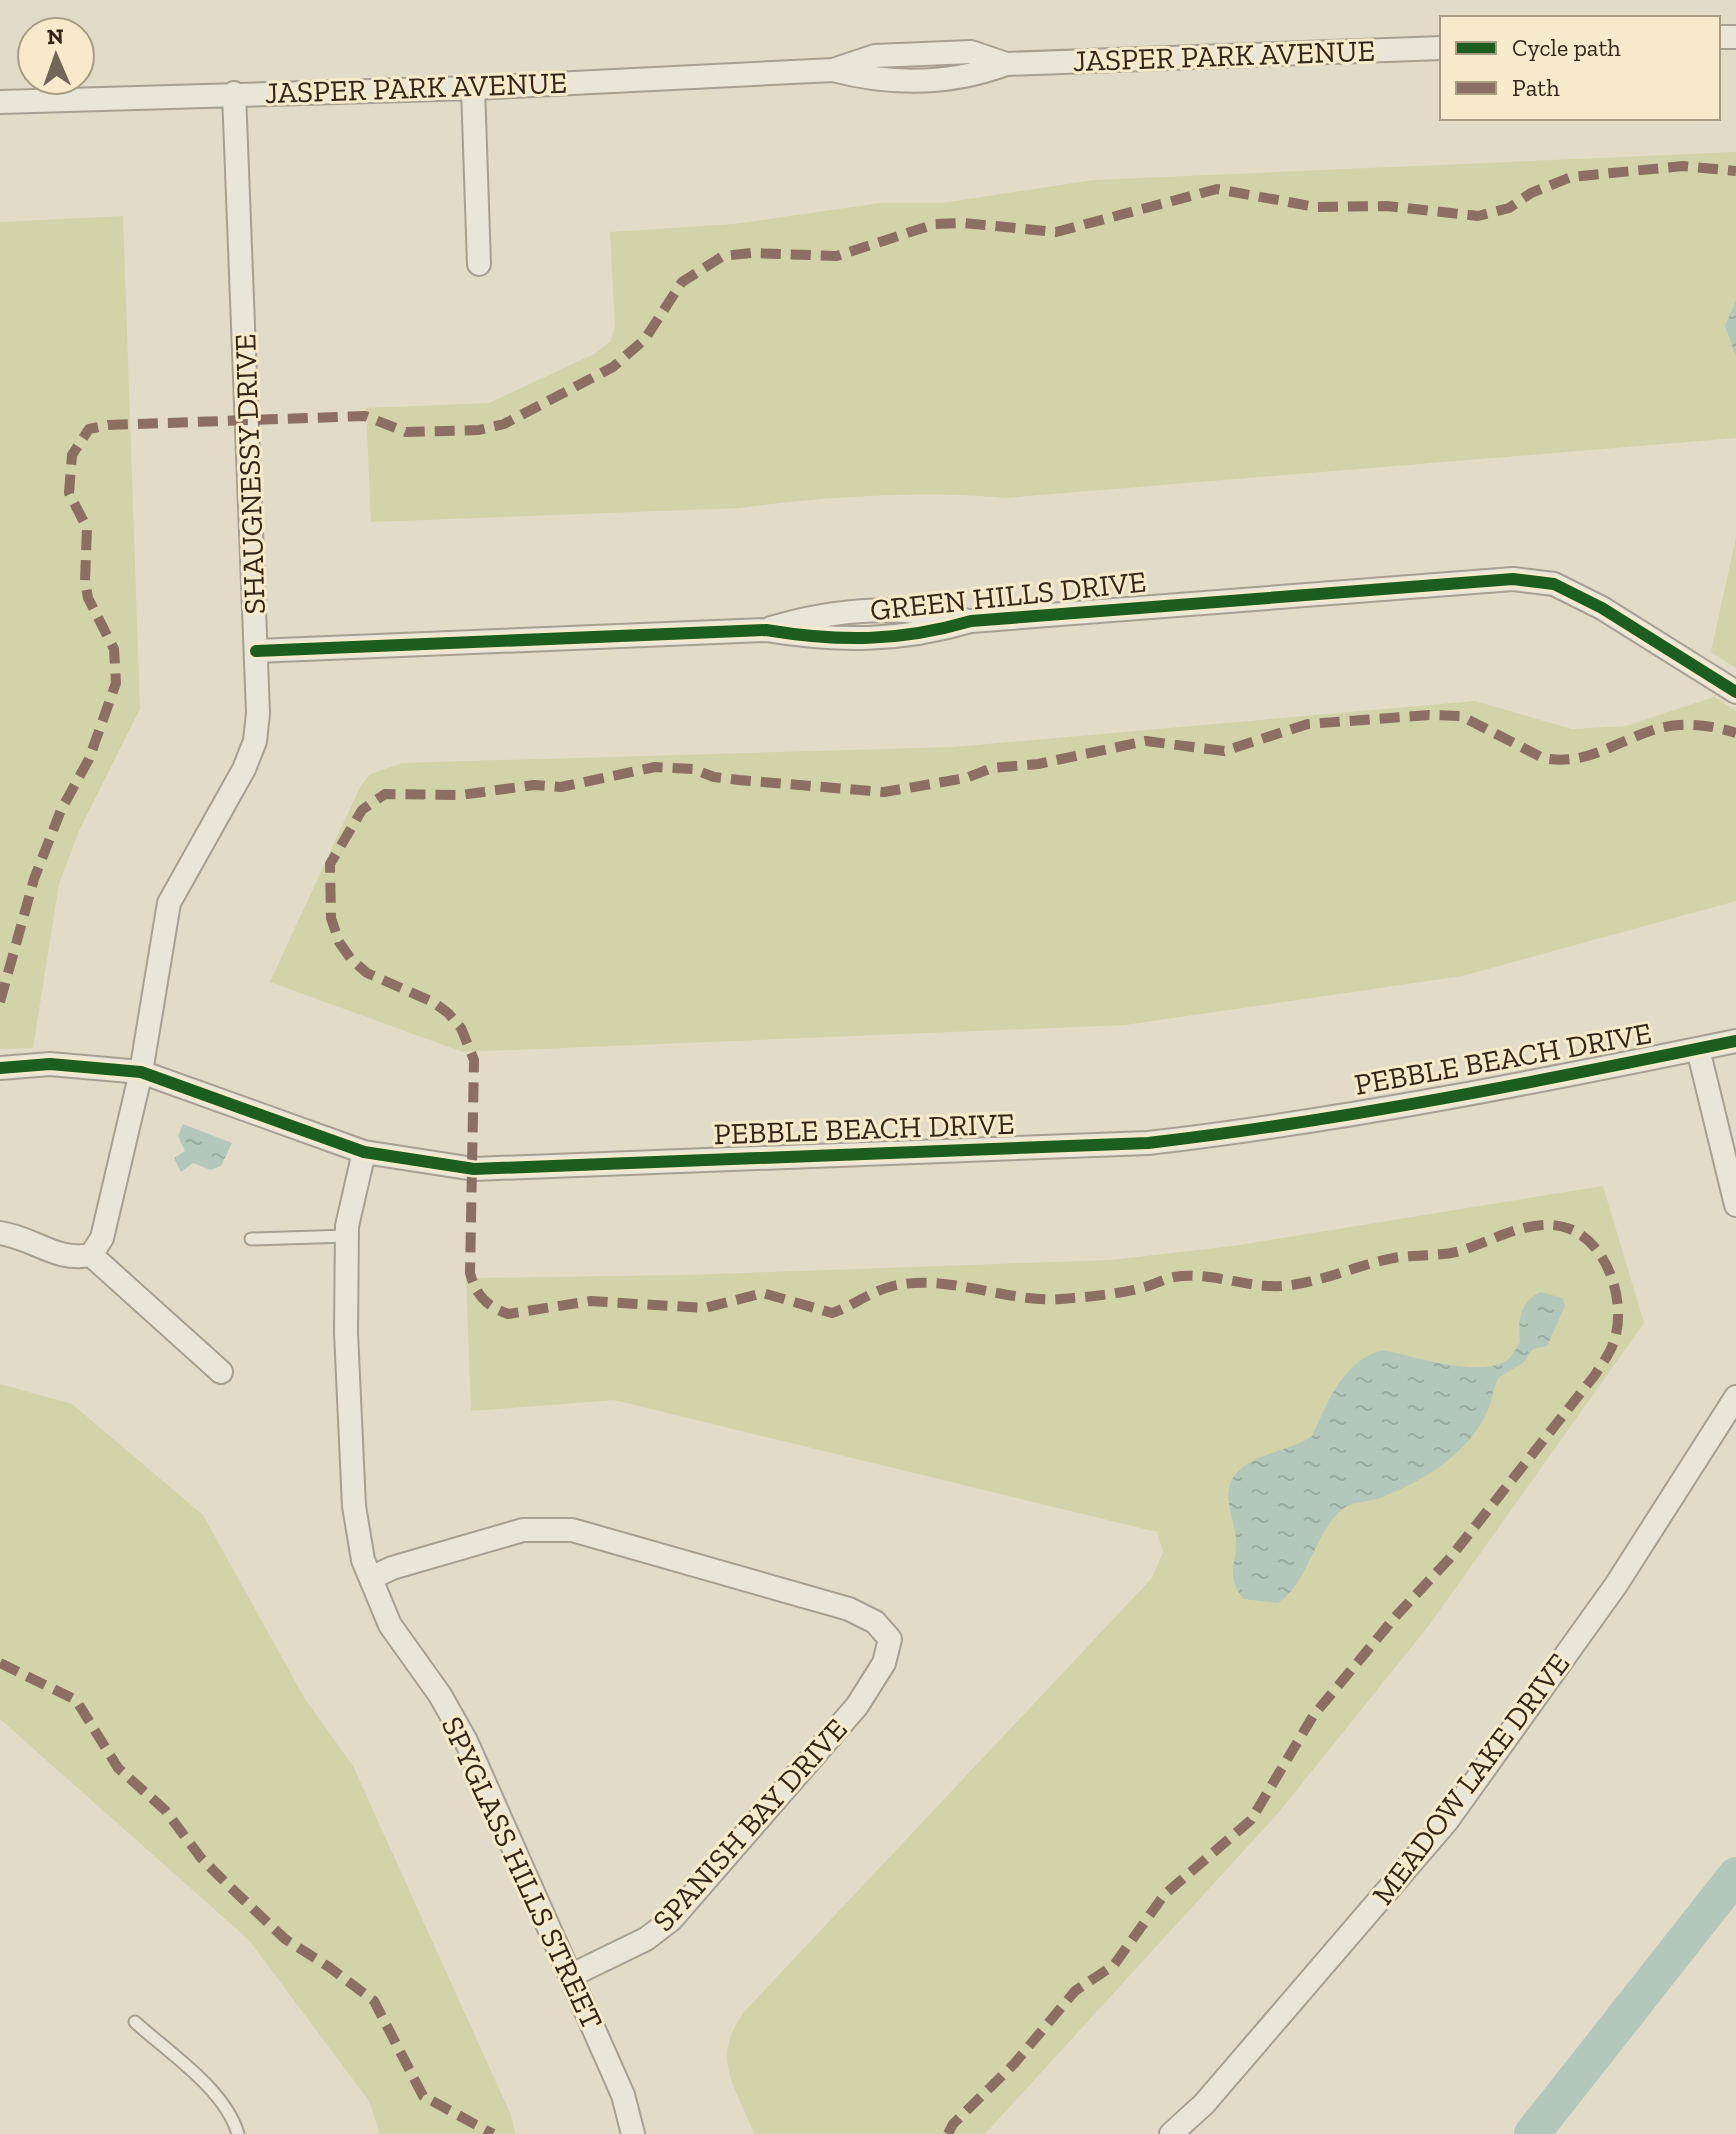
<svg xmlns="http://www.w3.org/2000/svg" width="1736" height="2134" viewBox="0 0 1736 2134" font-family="'Zilla Slab',serif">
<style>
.green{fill:#d2d3a8}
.water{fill:url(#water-ripples)}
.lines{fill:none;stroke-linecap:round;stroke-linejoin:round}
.river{stroke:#b3c7bb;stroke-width:36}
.lane-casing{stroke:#a79f91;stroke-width:15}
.street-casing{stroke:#a79f91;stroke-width:26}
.lane{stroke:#eae5d9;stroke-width:11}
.street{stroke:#eae5d9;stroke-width:22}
.quiet{stroke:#8d6e63;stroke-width:10;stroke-dasharray:20 10;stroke-linecap:butt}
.cycleway-casing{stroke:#f6eacb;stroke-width:17}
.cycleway{stroke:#1b5e20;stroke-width:12}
.labels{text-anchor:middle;stroke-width:6;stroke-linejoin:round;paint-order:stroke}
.street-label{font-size:30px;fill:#34271a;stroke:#f6eacb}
</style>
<defs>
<pattern id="water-ripples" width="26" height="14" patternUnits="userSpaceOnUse" patternTransform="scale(2)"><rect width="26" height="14" fill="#b3c7bb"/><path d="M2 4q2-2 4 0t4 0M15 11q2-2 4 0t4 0" fill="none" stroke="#9baba0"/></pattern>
</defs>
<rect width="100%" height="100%" fill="#e2dbc7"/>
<!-- green -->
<path class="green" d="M 1736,152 L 1736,438 L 1005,498 C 926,490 819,497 740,508 L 371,522 L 366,408 L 489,403 L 594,354 L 610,342 L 615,327 L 610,232 L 734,224 L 880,203 L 942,203 L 1094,180 Z
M 123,216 L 140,709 L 79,831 L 59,884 L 33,1048 L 0,1049 L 0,222 Z
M 1736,537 L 1736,668 L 1711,652 Z
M 1714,697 L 1736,711 L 1736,901 L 1462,976 L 1125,1025 L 463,1052 L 270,982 L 361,785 L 371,774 L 402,763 L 953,747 L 1475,701 L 1572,729 L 1626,726 Z
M 1603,1186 L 1644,1323 L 1430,1624 L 1279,1812 L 985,2134 L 754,2134 C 735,2084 710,2059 744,2012 L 1152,1578 L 1163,1552 L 1157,1532 L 614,1400 L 471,1411 L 466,1278 L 685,1275 L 1111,1260 L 1233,1246 Z
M 0,1384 L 72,1404 L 203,1515 L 305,1699 L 353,1766 L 510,2113 L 516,2134 L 380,2134 L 369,2101 L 249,1940 L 0,1719 Z"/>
<!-- water -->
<path class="water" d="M 1736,300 L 1736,356 L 1725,326 Z
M 183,1124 L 232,1143 L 221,1166 L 211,1170 L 193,1163 L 181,1172 L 174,1158 L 185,1151 L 178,1136 Z
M 1541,1292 L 1562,1298 L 1565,1306 L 1547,1346 L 1533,1349 L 1523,1363 L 1499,1377 C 1493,1388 1492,1401 1487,1412 C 1468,1453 1425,1480 1385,1496 C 1370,1503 1351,1500 1339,1512 C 1313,1538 1308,1582 1278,1603 L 1243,1599 C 1225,1574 1237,1566 1236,1539 C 1235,1524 1226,1504 1229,1489 C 1236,1453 1289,1454 1312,1436 C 1328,1402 1343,1360 1383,1350 C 1413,1356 1476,1377 1504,1362 C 1511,1359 1516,1349 1520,1342 C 1518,1321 1519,1302 1541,1292 Z"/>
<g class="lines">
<!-- river -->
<path class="river" d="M 1532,2134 L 1736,1875"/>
<defs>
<path id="lane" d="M 251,1239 L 347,1236
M 135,2022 C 169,2053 225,2089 238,2134"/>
<path id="street" d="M 1718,37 L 1736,37
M 833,70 C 890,85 950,85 1006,64 L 1442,48
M 473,88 L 479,264
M 0,102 L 473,88 L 833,70 L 875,56 L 971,52 L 1006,64
M 771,628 C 838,608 901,604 969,621
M 256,651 L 766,630 C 839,642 899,642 971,621 L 1513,579 L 1554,584 L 1602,608 L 1736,692
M 1698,1049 L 1736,1205
M 0,1068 L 50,1064 L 141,1072 L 364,1152 L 474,1169 L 1148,1143 C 1346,1120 1541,1081 1736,1041
M 364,1152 L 347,1226 L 346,1333 L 354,1506 L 363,1560 L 390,1625 L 440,1695 L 466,1741 L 623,2095 L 633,2134
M 0,1233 C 35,1238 55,1262 91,1255 L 102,1238 L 141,1072 L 169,903 L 244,769 L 255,741 L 258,713 L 234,93
M 91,1255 L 221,1372
M 371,1578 L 392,1568 L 523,1530 L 572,1530 L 849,1609 L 875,1622 L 890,1639 L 884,1663 L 857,1706 L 671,1920 L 646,1939 L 570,1976
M 1171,2134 L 1204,2104 L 1447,1821 L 1616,1585 L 1736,1397"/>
</defs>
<!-- lane casing -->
<use href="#lane" class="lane-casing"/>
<!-- street casing -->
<use href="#street" class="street-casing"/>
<!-- lane -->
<use href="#lane" class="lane"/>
<!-- street -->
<use href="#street" class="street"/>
<!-- quiet -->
<path class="quiet" d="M 0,1002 L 34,879 L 61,810 L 89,759 L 116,683 L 114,649 L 88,598 L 85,581 L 87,528 L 69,493 L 72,455 L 89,429 L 108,425 L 365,416 L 406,432 L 479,430 L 504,424 L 613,367 L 645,339 L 682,282 L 723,256 L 751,253 L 837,256 L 935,224 L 964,223 L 1056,232 L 1217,189 L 1316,207 L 1387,206 L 1478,216 L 1509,208 L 1531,193 L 1571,177 L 1683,166 L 1736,171
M 0,1663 L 76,1700 L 118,1768 L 165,1810 L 201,1858 L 229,1886 L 285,1939 L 329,1967 L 374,2001 L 423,2096 L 493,2134
M 948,2134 L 953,2124 L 1014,2064 L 1075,1991 L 1114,1965 L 1164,1895 L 1251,1820 L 1313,1716 L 1396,1616 L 1450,1558 L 1595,1375 C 1601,1365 1609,1355 1613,1344 C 1628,1306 1609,1244 1570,1229 C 1534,1215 1495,1240 1460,1251 C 1439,1257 1415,1254 1394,1258 C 1356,1265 1321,1283 1282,1286 C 1246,1288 1209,1271 1174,1277 C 1164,1279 1155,1284 1145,1287 C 1119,1294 1088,1297 1061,1299 C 1005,1303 949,1273 893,1286 C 871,1291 853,1306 832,1313 L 763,1293 L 705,1308 L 590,1301 L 508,1314 C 486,1306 476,1295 470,1273 L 474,1060 L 461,1028 L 448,1013 L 433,1002 L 367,973 L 351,959 L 339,942 L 331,918 L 330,864 L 362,810 L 385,794 L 461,795 L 534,785 L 561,787 L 655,767 L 693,769 L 714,777 L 739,780 L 884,792 L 966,778 L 992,768 L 1038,764 L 1146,741 L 1224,751 L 1308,724 L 1429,715 L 1461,716 L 1543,758 C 1585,766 1612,744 1650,731 C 1677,721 1709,724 1736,733"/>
<defs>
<path id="cycleway" d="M 256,651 L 766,630 C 839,642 899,642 971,621 L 1513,579 L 1554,584 L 1602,608 L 1736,692
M 0,1068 L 50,1064 L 141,1072 L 364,1152 L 474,1169 L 1148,1143 C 1346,1120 1541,1081 1736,1041"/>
</defs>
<!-- cycleway casing -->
<use href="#cycleway" class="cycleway-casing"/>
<!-- cycleway -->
<use href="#cycleway" class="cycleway"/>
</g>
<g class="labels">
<!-- street labels -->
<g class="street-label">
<text transform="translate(1224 56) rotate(-2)" y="10">JASPER PARK AVENUE</text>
<text transform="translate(416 88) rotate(-2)" y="10">JASPER PARK AVENUE</text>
<text transform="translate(250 474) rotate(-92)" y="10">SHAUGNESSY DRIVE</text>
<text transform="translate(1008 596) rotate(-6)" y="10">GREEN HILLS DRIVE</text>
<text transform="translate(1503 1059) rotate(-10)" y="10">PEBBLE BEACH DRIVE</text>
<text transform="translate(864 1129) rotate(-2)" y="10">PEBBLE BEACH DRIVE</text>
<text transform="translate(1471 1779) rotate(-53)" y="10">MEADOW LAKE DRIVE</text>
<text transform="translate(750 1825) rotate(-48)" y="10">SPANISH BAY DRIVE</text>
<text transform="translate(522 1873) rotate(65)" y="10">SPYGLASS HILLS STREET</text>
</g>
</g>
<!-- legend -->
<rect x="1440" y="16" width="280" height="104" fill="#f6eacb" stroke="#a89c84" stroke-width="2"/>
<rect x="1456" y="42" width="40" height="12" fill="#1b5e20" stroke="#a89c84" stroke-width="2"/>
<text x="1512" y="56" font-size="24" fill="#34271a">Cycle path</text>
<rect x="1456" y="82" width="40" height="12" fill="#8d6e63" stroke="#a89c84" stroke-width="2"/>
<text x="1512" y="96" font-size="24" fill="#34271a">Path</text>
<!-- north arrow -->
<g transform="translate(56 56) rotate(358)"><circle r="38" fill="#f6eacb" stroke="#a89c84" stroke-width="2"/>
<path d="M0-6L14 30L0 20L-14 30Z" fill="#716657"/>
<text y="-12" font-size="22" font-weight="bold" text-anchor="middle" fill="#34271a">N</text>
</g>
</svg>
